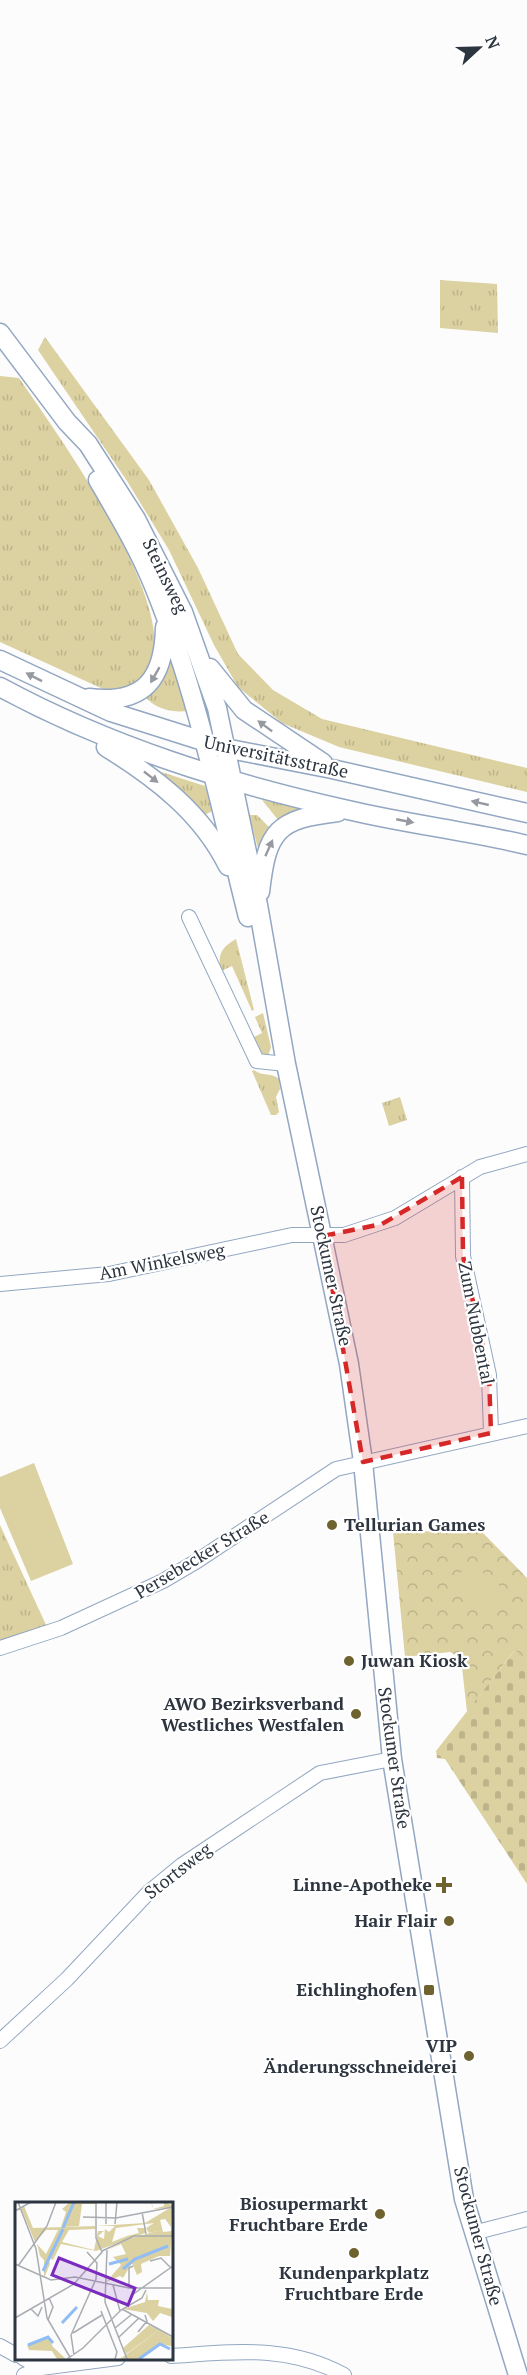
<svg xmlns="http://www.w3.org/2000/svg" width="527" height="2375" viewBox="0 0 527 2375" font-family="'PT Serif',serif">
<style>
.grass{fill:url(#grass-tufts)}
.forest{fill:url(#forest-crowns)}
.cemetery{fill:url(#cemetery-stones)}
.pitch{fill:#dcd1a0}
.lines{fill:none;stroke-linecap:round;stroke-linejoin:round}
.street-casing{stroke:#93a7c2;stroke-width:16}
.secondary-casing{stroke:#93a7c2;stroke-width:21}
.street{stroke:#fff;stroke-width:14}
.secondary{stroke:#fff;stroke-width:18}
.oneway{fill:#969aa0}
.marked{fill:#d62828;fill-opacity:0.2;stroke:#d62828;stroke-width:4.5;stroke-dasharray:12 8;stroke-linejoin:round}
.poi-dot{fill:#6e622f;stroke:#fff;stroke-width:2}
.labels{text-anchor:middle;stroke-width:4.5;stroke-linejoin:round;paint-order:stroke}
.street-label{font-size:18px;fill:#2d3540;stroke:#fff}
.poi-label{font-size:18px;font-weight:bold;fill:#2d3540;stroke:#fff;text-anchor:end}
.inset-river{fill:none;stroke:#90bdf5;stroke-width:3}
.inset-road{fill:none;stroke:#a9acb1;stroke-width:1.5}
.view{fill:#7b2cbf;fill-opacity:0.15;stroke:#7b2cbf;stroke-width:3}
.inset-edge{fill:none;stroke:#2d3540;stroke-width:3}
</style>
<defs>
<pattern id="grass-tufts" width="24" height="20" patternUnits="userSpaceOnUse" patternTransform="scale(1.5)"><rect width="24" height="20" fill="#dcd1a0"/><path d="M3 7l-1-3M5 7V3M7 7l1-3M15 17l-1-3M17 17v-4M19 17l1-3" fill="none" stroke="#bdb48b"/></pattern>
<pattern id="forest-crowns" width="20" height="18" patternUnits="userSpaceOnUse" patternTransform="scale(1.5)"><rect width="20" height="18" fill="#dcd1a0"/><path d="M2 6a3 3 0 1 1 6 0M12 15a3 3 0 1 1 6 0" fill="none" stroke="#bdb48b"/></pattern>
<pattern id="cemetery-stones" width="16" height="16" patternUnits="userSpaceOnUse" patternTransform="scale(1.5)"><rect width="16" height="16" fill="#dcd1a0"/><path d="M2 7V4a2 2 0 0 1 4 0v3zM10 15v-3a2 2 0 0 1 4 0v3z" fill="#bdb48b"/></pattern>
</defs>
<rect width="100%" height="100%" fill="#fcfcfc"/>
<!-- grass -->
<path class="grass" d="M 440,280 L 497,284 L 498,333 L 440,328 Z
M 45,337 L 149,480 L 198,568 L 238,654 L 273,690 L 322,719 L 527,768 L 527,792 L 339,747 L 282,723 L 238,687 L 214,645 L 169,550 L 127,481 L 38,350 Z
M 0,376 L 19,378 C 51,425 200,629 141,678 C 129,688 118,690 103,689 L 0,642 Z
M 171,660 L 188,711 C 173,713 154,709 145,696 Z
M 158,771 L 205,786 L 212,811 L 205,815 Z
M 262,800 L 303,808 L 303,810 L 279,821 Z
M 249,815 L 257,815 L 271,829 L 259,852 Z
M 236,939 L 254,1010 L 252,1011 L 232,966 L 221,971 C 217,954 222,947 236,939 Z
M 263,1013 L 271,1047 L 268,1056 L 263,1057 L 252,1038 L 262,1033 L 255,1017 Z
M 254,1070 C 262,1077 272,1072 279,1079 L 280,1089 L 276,1097 L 279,1112 L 276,1115 L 271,1115 L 252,1071 Z
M 400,1097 L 407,1120 L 389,1126 L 382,1103 Z
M 0,1525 L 47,1627 L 0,1641 Z"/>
<!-- forest -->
<path class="forest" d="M 456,1527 L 482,1532 L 527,1578 L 527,1660 L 514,1651 L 467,1712 L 461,1658 L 450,1652 L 405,1657 L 393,1532 L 448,1531 Z"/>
<!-- cemetery -->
<path class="cemetery" d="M 515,1650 L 527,1660 L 527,1884 L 445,1759 L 437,1758 L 436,1751 Z"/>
<!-- pitch -->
<path class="pitch" d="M 34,1463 L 73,1564 L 31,1581 L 0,1508 L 0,1477 Z
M 469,1562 L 505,1590 L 491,1608 L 455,1580 Z"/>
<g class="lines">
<defs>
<path id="street" d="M 189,917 L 257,1061 L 286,1064
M 462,1177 L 463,1256 L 489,1375 L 491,1433
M 0,1284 L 109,1274 L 292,1235 L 344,1235 L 395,1218 L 480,1167 L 527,1154
M 0,1648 L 61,1628 L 163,1581 L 197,1561 L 336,1469 L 527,1426
M 0,2041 L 67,1979 L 149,1892 L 182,1865 L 320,1773 L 392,1759
M 473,2233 L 527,2219
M 0,2346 L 16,2355
M 171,2356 C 233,2352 287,2344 344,2375
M 23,2358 L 41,2368
M 24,2375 L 41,2368 L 118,2358"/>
<path id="secondary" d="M 0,333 L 67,422 L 88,444 L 136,519 L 183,612 L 217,708 L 258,905 L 286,1064 L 349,1364 L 363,1462 L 392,1759 L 464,2199 L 518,2375
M 98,480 C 119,516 140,551 155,589 C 198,695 220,806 248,917
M 0,660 L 111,712 L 225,748 L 332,769 L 527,813
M 210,668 L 244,710 L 323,763
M 0,687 C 109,746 227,783 348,810 C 407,824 468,831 527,845
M 89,698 C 145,705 164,678 165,627
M 106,747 C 156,778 202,813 228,866
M 260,892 C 267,830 277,819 338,812"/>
</defs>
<!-- street casing -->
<use href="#street" class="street-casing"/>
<!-- secondary casing -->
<use href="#secondary" class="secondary-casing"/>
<!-- street -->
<use href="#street" class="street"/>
<!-- secondary -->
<use href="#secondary" class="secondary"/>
</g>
<!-- one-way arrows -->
<defs><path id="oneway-solid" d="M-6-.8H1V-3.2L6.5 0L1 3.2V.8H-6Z" transform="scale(1.5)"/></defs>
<g class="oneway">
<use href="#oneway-solid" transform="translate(155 675) rotate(120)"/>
<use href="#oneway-solid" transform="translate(34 677) rotate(-153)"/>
<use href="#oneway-solid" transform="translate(265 726) rotate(-143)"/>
<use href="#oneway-solid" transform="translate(151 777) rotate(38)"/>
<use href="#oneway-solid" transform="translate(480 803) rotate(-167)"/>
<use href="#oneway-solid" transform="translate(405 821) rotate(11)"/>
<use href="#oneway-solid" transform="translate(269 848) rotate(-66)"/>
</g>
<!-- marked area -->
<path class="marked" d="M 462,1177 L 463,1256 L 489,1375 L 491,1433 L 363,1462 L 323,1236 L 382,1224 Z"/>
<!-- markers -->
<g class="poi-dot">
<circle cx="332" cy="1525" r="6"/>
<circle cx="349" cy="1661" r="6"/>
<circle cx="356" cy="1714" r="6"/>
<path d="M441 1876h6v6h6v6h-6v6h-6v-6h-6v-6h6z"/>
<circle cx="449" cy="1921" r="6"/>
<rect x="423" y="1984" width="12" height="12" rx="3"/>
<circle cx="469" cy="2056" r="6"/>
<circle cx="380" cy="2214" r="6"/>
<circle cx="354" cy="2253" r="6"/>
</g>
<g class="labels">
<!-- street labels -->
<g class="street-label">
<text transform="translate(165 576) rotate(64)" y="6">Steinsweg</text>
<text transform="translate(276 757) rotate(12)" y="6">Universitätsstraße</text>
<text transform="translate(162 1262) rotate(-11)" y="6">Am Winkelsweg</text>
<text transform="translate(331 1276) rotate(78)" y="6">Stockumer Straße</text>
<text transform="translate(476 1323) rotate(79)" y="6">Zum Nubbental</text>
<text transform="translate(202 1555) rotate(-31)" y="6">Persebecker Straße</text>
<text transform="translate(394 1758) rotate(82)" y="6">Stockumer Straße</text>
<text transform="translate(178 1871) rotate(-38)" y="6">Stortsweg</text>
<text transform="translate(478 2236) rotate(75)" y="6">Stockumer Straße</text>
</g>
<!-- poi labels -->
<g class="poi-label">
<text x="344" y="1531" text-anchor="start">Tellurian Games</text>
<text x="361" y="1667" text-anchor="start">Juwan Kiosk</text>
<text x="344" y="1710">AWO Bezirksverband<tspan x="344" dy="21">Westliches Westfalen</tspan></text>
<text x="432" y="1891">Linne-Apotheke</text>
<text x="437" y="1927">Hair Flair</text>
<text x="417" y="1996">Eichlinghofen</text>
<text x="457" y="2052">VIP<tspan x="457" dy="21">Änderungsschneiderei</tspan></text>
<text x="368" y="2210">Biosupermarkt<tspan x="368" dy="21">Fruchtbare Erde</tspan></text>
<text x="354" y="2279" text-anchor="middle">Kundenparkplatz<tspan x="354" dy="21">Fruchtbare Erde</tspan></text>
</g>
</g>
<!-- overview -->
<g transform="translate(15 2202)">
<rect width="158" height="158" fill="#fcfcfc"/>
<path d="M 136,0 L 140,0 L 137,1 L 138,7 L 149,4 L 149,0 L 157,3 L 156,25 L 150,17 L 145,18 L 147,28 L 134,31 L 131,26 L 139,21 L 101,26 L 97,40 L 112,34 L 124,31 L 122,26 L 130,26 L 130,31 L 81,49 L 46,42 L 38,58 L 33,55 L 35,62 L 29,76 L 29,58 L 25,54 L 22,42 L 31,52 L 43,28 L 31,28 L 20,40 L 6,6 L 9,4 L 18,26 L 80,24 L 80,27 L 54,28 L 47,40 L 79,48 L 83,29 L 89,29 L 83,34 L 89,37 L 90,27 L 94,30 L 100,24 L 81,24 L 130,21 L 155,6 L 138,7 ZM 144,128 L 157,136 L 157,144 L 143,142 L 123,157 L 105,157 ZM 33,135 L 38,145 L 51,157 L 42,157 L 37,149 L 14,148 L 12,143 Z" fill="#dcd1a0"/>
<path d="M 55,0 L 80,0 L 80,2 L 67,2 L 64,24 L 46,25 L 51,10 L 47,7 ZM 145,18 L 148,30 L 157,29 L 155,54 L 144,54 L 126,62 L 127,70 L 122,73 L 117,61 L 108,76 L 105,74 L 91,80 L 106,63 L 98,55 L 111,52 L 106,42 L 93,48 L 113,37 L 146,28 ZM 132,90 L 133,98 L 144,98 L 143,104 L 157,107 L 157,115 L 145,111 L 138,119 L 132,111 L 108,107 L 130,100 Z" fill="#dcd1a0"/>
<path d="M 134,123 L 144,128 L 111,152 L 108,146 Z" fill="#dcd1a0"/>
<path class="inset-river" d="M 48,26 L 59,0M 94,62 L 113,57M 108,67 L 120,57 L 153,44M 28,69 L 48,27M 47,121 L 62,105M 13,143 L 33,135 L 38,141M 124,157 L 145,142 L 155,147"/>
<path class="inset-road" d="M 3,0 L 21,47 L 32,116 L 56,157M 0,9 L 16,0M 127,10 L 131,32M 68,15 L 101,16 L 158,5M 91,22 L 91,0M 100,22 L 102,0M 92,48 L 90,100 L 112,157M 87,49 L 119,34 L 158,34M 135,59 L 146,56 L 156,66M 0,62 L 36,78 L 60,75 L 114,86 L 158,86M 3,64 L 32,24 L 41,0M 98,83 L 105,109M 114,86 L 114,66 L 118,64M 113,103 L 117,93 L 158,64M 16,107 L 23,114 L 27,105M 107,107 L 158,135M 86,109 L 102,150 L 100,157M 0,116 L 59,82 L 87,50 L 81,36 L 81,0M 33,118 L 38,105 L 34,96M 100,126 L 116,113M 123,130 L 132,119 L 130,113M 58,131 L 87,113M 103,136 L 124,116M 59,153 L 56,133 L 81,77 L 82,61 L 72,50M 52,157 L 68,146 L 106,108 L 127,96 L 131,88"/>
<path class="view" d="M 44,56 L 120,86 L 113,103 L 37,73 Z"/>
<rect width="158" height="158" class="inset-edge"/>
</g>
<!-- north arrow -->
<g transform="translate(479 48) rotate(68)" stroke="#ffffff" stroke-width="4.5" paint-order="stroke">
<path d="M0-4.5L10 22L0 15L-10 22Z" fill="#2d3540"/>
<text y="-9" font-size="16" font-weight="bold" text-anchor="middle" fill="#2d3540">N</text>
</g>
</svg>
